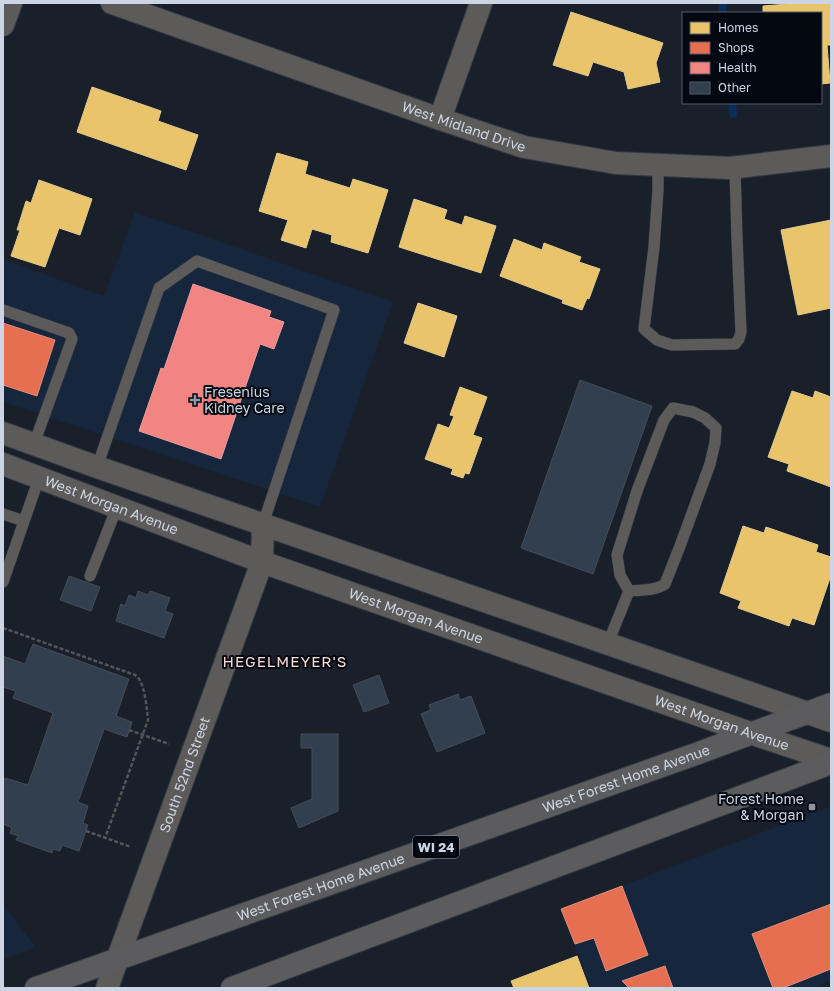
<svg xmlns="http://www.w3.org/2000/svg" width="834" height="991" viewBox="0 0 834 991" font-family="'Golos Text',sans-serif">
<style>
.built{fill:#16263d}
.homes{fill:#e9c46a;stroke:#e0c98e}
.shops{fill:#e76f51;stroke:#df8e7d}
.health{fill:#f28482;stroke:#e79c9f}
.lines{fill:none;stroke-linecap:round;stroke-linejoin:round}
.stream{stroke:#082d5b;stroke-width:8}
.building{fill:#323f4f;stroke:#454c56}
.service-casing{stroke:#343a42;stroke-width:12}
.minor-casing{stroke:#343a42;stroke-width:24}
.tertiary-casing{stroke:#343a42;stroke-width:24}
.primary-casing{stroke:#343a42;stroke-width:24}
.path{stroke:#545558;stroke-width:2.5;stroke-dasharray:4 2;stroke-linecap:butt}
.service{stroke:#5d5a5a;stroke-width:11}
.minor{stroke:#5d5a5a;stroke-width:22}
.tertiary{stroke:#5d5a5a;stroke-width:22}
.primary{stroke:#5c5c5e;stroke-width:22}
.poi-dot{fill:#8d96a2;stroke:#040911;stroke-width:1.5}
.labels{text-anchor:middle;stroke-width:4;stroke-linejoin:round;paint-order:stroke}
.shield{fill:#040911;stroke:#9098a4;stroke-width:1}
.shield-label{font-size:13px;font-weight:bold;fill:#ccd5e3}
.street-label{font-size:14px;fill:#ccd5e3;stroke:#040911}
.poi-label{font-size:14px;fill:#ccd5e3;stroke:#040911;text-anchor:start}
.neighbourhood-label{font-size:15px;letter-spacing:1px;fill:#fcd9d5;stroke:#040911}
</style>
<rect width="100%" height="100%" fill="#19202a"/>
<!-- built -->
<path class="built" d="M 135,212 L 393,302 L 320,507 L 3,402 L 3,259 L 104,296 Z
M 831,806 L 831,980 L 812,988 L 591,988 L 561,909 Z
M 3,905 L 36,947 L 3,959 Z"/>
<!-- homes -->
<path class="homes" d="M 801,3 L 831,3 L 831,45 L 827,45 L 830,83 L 821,84 L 821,13 L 763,13 L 763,6 Z
M 571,12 L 663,43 L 656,63 L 660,82 L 628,89 L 624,72 L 593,62 L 588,76 L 553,65 Z
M 92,87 L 161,111 L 158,121 L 198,135 L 186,170 L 77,132 Z
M 277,153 L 308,162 L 305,174 L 350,188 L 353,179 L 388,190 L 368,253 L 331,242 L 332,235 L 312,229 L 306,248 L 281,240 L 288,220 L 259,211 Z
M 39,180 L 92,199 L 80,235 L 59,228 L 45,267 L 11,256 L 20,230 L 17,230 L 26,201 L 31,203 Z
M 414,199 L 447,210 L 444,219 L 462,225 L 465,216 L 496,226 L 481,273 L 399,247 Z
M 831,220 L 831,308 L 798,315 L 781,230 Z
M 514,239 L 542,250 L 544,243 L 581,257 L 579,262 L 600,269 L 589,299 L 587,298 L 582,310 L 562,303 L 563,300 L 500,276 Z
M 418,303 L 457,316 L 444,357 L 404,343 Z
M 460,387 L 487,397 L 473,435 L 482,438 L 469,474 L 465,473 L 463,478 L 451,474 L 453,469 L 425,459 L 438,424 L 449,428 L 454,416 L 450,415 Z
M 792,391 L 813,398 L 815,391 L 831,397 L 831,487 L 787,471 L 789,464 L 768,457 Z
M 743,526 L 764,533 L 766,527 L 818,545 L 816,552 L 831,557 L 831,575 L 814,625 L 792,618 L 789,626 L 738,608 L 741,601 L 720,593 Z
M 577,956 L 589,988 L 514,988 L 511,981 Z"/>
<!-- shops -->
<path class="shops" d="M 3,323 L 55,340 L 37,396 L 3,385 Z
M 622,886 L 648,955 L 606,971 L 594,938 L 575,944 L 561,909 Z
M 831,904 L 831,969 L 783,988 L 773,988 L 752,934 Z
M 665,966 L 673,988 L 629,988 L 622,981 Z"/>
<!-- health -->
<path class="health" d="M 193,284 L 271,311 L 269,317 L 284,322 L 274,349 L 260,344 L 221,459 L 139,431 L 161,368 L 164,369 Z"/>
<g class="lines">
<!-- stream -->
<path class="stream" d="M 723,13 L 723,3
M 732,103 L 733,114"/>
</g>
<!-- building -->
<path class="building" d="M 580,380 L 652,406 L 593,574 L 521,548 Z
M 69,576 L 100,587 L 91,611 L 60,600 Z
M 138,591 L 148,595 L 150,591 L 170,598 L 165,611 L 173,614 L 164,638 L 116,621 L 121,604 L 125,606 L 129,595 L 136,598 Z
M 33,644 L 129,679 L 116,716 L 132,722 L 127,737 L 104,729 L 78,802 L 88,806 L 83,823 L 88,825 L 79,851 L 62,845 L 60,851 L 53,849 L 52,853 L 16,840 L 18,836 L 10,833 L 12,828 L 3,824 L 3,783 L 5,778 L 28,785 L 53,713 L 13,698 L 16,691 L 3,687 L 3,656 L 25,664 Z
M 379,675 L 389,703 L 364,712 L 353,685 Z
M 458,694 L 460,700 L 471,696 L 485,733 L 437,752 L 421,714 L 431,710 L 429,705 Z
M 301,734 L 338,734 L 338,811 L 299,828 L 291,808 L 312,799 L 312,748 L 301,748 Z"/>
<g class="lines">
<defs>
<path id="service" d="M 658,165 L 658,190 L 654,247 L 644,329 L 657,340 L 672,345 L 735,344 L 739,339 L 741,332 L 737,239 L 735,168
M 3,310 L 69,333 L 72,339 L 34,444
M 673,408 L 693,412 L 705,418 L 716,428 L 715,443 L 710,464 L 680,546 L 665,584 C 656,591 640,590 629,591 L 620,575 L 617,555 L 637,491 L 664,420 Z
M 97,467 L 159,288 L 197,261 L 334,310 L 263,524
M 3,514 L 24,521
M 90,576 L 117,507
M 3,582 L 39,478
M 608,643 L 629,591"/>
<g id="minor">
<path id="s1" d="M 112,3 L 440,119 L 524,147 L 616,163 L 730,168 L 831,156"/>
<path d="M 440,119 L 481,3"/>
<path id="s2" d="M 107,988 L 262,562"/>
</g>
<g id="tertiary">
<path d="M 3,25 L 11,3"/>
<path d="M 3,433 L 97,467 L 831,721"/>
<path id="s3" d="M 3,464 L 262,562 L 753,734 L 831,760"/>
<path d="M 262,562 L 263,524"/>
</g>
<g id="primary">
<path id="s4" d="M 36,988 L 693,755 L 831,704"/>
<path d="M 232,988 L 831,763"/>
</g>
</defs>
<!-- service casing -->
<use href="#service" class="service-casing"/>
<!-- minor casing -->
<use href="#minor" class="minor-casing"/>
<!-- tertiary casing -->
<use href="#tertiary" class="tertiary-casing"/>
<!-- primary casing -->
<use href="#primary" class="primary-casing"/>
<!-- path -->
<path class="path" d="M 3,628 L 135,675 C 136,676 138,677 139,679 C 145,688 147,709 148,720 L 105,838
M 129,730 L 169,744
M 86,831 L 131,847"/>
<!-- service -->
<use href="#service" class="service"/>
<!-- minor -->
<use href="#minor" class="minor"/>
<!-- tertiary -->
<use href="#tertiary" class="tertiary"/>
<!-- primary -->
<use href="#primary" class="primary"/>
</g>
<!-- markers -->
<g class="poi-dot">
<path d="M193 394h4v4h4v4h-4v4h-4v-4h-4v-4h4z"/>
<rect x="808" y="803" width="8" height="8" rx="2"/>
</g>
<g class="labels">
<!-- shield labels -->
<rect class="shield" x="413" y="836" width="46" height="22" rx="3"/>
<g class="shield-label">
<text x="436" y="852">WI 24</text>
</g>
<!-- street labels -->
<g class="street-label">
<text dy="5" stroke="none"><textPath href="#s1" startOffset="373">West Midland Drive</textPath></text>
<text dy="5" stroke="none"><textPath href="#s3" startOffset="116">West Morgan Avenue</textPath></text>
<text dy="5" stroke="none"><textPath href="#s3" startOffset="440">West Morgan Avenue</textPath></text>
<text dy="5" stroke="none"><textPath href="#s3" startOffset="764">West Morgan Avenue</textPath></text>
<text dy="5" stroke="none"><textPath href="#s2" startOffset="227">South 52nd Street</textPath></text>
<text dy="5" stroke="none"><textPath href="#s4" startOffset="626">West Forest Home Avenue</textPath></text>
<text dy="5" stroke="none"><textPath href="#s4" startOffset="302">West Forest Home Avenue</textPath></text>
</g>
<!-- poi labels -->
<g class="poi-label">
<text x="204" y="397">Fresenius<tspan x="204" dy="16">Kidney Care</tspan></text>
<text x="804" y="804" text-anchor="end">Forest Home<tspan x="804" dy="16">&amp; Morgan</tspan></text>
</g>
<!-- neighbourhood labels -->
<g class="neighbourhood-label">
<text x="285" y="667">HEGELMEYER'S</text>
</g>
</g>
<!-- border -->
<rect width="834" height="991" fill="none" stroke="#ccd5e3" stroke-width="8"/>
<!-- legend -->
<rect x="682" y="12" width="140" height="92" fill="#040911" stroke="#545b65"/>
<rect x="690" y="22" width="20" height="12" fill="#e9c46a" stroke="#545b65"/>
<text x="718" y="32" font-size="12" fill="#ccd5e3">Homes</text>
<rect x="690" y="42" width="20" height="12" fill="#e76f51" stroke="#545b65"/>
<text x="718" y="52" font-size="12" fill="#ccd5e3">Shops</text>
<rect x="690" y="62" width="20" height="12" fill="#f28482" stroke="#545b65"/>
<text x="718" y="72" font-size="12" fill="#ccd5e3">Health</text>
<rect x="690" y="82" width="20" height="12" fill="#323f4f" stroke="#545b65"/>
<text x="718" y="92" font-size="12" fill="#ccd5e3">Other</text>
</svg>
